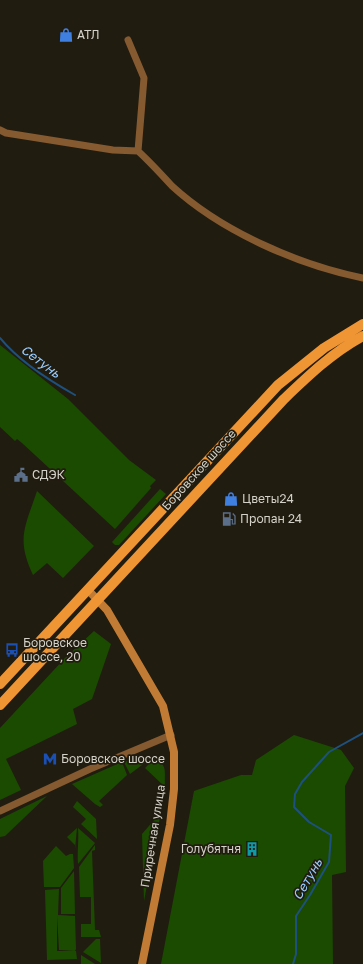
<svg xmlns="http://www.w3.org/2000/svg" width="363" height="964" viewBox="0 0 363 964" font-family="'Golos Text',sans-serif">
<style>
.green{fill:#1b4b00}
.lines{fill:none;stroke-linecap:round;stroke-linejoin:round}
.stream{stroke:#1d517f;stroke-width:2}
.street{stroke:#855a31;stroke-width:7}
.secondary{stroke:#c17b34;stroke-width:8}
.primary{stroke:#ef9534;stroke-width:10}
.labels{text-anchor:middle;stroke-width:3.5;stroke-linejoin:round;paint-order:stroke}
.poi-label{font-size:12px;fill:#d4d1c9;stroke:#211c10;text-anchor:start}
.street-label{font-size:12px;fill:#d4d1c9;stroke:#211c10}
.water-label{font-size:13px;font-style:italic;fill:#99ccfe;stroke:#211c10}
</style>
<rect width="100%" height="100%" fill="#211c10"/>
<!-- green -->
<path class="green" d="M 0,345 L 68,399 L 129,460 L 156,480 L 150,486 L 151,488 L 115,529 L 22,443 L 17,439 L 15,441 L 0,427 Z
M 160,489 L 166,494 L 119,545 L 115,545 L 112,542 Z
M 37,491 L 94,546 L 63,578 L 47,563 L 33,575 C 16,539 25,527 37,491 Z
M 94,631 L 111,644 L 92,699 L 73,709 L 77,724 L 6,759 L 21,790 L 0,800 L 0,728 L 65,658 Z
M 294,735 L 341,750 L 354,768 L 345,786 L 346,872 L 332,875 L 333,964 L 161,964 L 194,791 L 241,775 L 252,775 L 256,760 Z
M 148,755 L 146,762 L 130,774 L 124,762 Z
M 150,758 C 169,763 164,770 165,787 L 145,768 L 148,765 Z
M 122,762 L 127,775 L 99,801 L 103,805 L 100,807 L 95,804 L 72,784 Z
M 47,796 L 5,836 L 0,837 L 0,819 Z
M 77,801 L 96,819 L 97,839 L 81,824 L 86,819 L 73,807 Z
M 161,812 L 144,901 L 142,834 Z
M 77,828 L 75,849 L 75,845 L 67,837 Z
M 78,828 L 95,843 L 78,864 C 77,852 79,841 78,828 Z
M 95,845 L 95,850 L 92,851 L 95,930 L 99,930 L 101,937 L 81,937 L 81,924 L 91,924 L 91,897 L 80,897 L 79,867 Z
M 56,846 L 66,856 L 70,854 L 73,854 L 74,868 L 60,887 L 44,887 L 43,861 Z
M 74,871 L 75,914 L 61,914 L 61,888 Z
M 59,889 L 58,915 L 75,916 L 76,949 L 75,951 L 59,950 L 57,916 L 57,951 L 76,951 L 77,959 L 47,960 L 45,890 Z
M 96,939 L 100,939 L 101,963 L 83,952 Z
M 81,955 L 95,964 L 81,964 Z"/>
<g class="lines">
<!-- stream -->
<path class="stream" d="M 0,338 C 18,360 50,381 75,395
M 293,964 L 296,954 L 296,916 L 310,895 L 329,862 L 331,835 L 309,822 L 294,807 L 295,794 L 302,782 L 329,752 L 363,733"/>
<!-- street -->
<path class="street" d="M 128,40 L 144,78 L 138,151
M 0,130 L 6,133 L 113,150 L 138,151
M 138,151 C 150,162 161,174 172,186 C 221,231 298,265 363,278
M 0,811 L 90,769 L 171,735"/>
<!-- secondary -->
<path class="secondary" d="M 89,591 L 107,610 L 163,706 L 174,752 L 174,789 L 170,825 L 142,964"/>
<!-- primary -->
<path class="primary" d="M 0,684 L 278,385 L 324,348 L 363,324
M 0,705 L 284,399 C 308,376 333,352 363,336"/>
</g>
<!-- icons -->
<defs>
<symbol id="shop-bare" viewBox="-9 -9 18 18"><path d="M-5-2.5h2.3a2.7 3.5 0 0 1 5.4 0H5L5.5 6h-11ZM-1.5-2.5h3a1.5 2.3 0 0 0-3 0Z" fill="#3f7fe0" stroke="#211c10" stroke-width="2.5" paint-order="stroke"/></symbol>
<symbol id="civic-bare" viewBox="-9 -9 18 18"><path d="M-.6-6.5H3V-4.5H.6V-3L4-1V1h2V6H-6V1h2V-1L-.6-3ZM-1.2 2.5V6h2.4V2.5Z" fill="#5c6f8a" stroke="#211c10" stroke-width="2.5" paint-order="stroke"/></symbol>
<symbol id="fuel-bare" viewBox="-9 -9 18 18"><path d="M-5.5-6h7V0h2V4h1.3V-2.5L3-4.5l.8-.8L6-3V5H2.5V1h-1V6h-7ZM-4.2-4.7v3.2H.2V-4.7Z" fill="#5c6f8a" stroke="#211c10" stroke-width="2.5" paint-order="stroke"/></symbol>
<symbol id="bus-bare" viewBox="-9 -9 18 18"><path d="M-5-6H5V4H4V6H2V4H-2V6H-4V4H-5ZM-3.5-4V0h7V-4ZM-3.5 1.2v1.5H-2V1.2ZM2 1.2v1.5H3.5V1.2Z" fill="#1a4fb4" stroke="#211c10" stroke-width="2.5" paint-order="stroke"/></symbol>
<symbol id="metro-bare" viewBox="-9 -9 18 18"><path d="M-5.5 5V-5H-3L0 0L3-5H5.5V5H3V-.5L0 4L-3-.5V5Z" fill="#1a4fb4" stroke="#211c10" stroke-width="2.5" paint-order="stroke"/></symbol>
<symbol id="building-bare" viewBox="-9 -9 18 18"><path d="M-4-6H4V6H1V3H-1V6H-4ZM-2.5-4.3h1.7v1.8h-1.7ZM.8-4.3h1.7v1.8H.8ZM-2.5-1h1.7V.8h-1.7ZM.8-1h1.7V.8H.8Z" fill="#0f9aa8" stroke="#211c10" stroke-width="2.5" paint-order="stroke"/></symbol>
</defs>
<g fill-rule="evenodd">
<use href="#shop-bare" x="56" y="25" width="20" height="20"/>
<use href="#civic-bare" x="11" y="465" width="20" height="20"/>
<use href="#shop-bare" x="221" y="489" width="20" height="20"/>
<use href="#fuel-bare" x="219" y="509" width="20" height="20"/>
<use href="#bus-bare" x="2" y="640" width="20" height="20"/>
<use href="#metro-bare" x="40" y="749" width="20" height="20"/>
<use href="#building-bare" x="242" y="839" width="20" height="20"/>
</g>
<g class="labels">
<!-- poi labels -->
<g class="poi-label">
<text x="77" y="39">АТЛ</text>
<text x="32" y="479">СДЭК</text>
<text x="242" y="503">Цветы24</text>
<text x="240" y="523">Пропан 24</text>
<text x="23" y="647">Боровское<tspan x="23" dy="14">шоссе, 20</tspan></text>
<text x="61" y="763">Боровское шоссе</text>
<text x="241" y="853" text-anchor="end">Голубятня</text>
</g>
<!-- street labels -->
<g class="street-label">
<text transform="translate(199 470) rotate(-48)" y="4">Боровское шоссе</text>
<text transform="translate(153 836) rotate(-81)" y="4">Приречная улица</text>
</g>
<!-- water labels -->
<g class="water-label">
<text transform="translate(41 361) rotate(37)" y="5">Сетунь</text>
<text transform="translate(307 879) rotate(-60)" y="5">Сетунь</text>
</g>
</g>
</svg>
